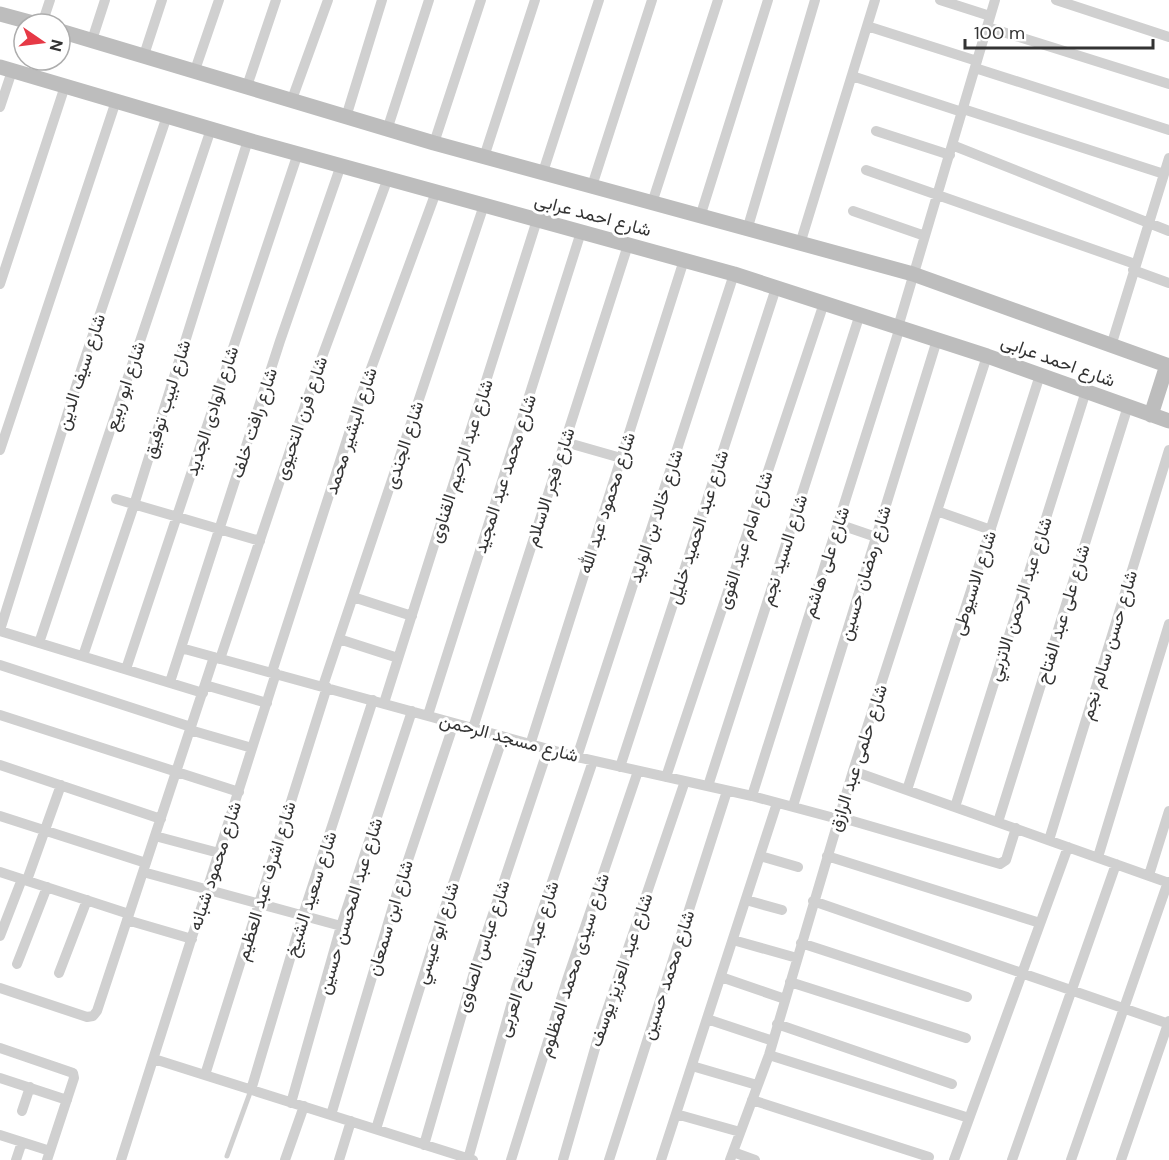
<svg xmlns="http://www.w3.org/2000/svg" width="1169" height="1160" viewBox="0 0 1169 1160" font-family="'DM Sans',Vazirmatn,sans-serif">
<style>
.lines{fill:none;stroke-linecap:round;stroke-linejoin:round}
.lane{stroke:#d0d0d0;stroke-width:5}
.street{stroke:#d0d0d0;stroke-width:10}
.secondary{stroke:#bdbdbd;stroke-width:15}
.labels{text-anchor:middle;stroke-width:6;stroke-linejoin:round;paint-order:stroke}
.street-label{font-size:18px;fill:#333;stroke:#fff}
</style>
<rect width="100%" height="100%" fill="#fff"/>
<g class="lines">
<!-- lane -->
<path class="lane" d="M 227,1156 L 251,1090"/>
<!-- street -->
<path class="street" d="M 940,0 L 990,16
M 1056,0 L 1169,37
M 42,24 L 50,0
M 867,26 L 977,61
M 987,27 L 1169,84
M 92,40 L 105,0
M 144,55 L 162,0
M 975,68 L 1169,130
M 195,70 L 219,0
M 852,76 L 962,112
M 247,86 L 276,0
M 291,102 L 328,0
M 0,107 L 12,71
M 963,109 L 1164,174
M 346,117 L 382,0
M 387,130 L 429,0
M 876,131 L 950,155
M 434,143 L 481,0
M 952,145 L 1169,231
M 484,157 L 535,0
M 866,170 L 1135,264
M 543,172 L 599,0
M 592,186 L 652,0
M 652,203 L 718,0
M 853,211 L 925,236
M 700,217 L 768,0
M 747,230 L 815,0
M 800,244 L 875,0
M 1133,270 L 1169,283
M 0,284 L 65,86
M 898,327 L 995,0
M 1111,346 L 1169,158
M 565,442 L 621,458
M 0,450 L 116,101
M 116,499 L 260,541
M 937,511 L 991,530
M 838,524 L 876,537
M 353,597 L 412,616
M 0,630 L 83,364 L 167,116
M 0,631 L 203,693
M 339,639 L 398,658
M 39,643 L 211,129
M 181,648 L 577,757 L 752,796 L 838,819
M 83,656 L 134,505 L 248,140
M 220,659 L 315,376 L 388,178
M 0,665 L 191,727
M 126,669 L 298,153
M 272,672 L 362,393 L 436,192
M 170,682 L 280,341 L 341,165
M 205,685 L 267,703
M 323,686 L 484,205
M 384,703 L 537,220
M 0,715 L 239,792
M 428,715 L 581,232
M 473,728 L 628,245
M 190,730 L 252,748
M 530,745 L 684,260
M 577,757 L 734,274
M 0,765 L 161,819
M 620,767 L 776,288
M 853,771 L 1169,883
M 666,777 L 824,303
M 708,786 L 860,314
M 907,790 L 1040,375
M 752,796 L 900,327
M 793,806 L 937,340
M 955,807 L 1086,391
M 0,816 L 146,863
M 839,817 L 1000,864 L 1006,860 L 1016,828
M 998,822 L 1128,406
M 155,836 L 219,853
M 1049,840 L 1169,450
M 760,856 L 798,867
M 827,856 L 1040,923
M 1098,857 L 1169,624
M 0,872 L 129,914
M 143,872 L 341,926
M 1149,875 L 1169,811
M 27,880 L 61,785
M 746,900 L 782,910
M 813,901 L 1169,1024
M 127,920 L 192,939
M 0,936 L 22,879
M 733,940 L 797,958
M 801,943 L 967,997
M 17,964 L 47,887
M 59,973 L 87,900
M 721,977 L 785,999
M 790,982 L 966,1038
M 0,988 L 87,1017 L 93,1016 L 97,1011 L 214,657
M 707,1019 L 773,1041
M 777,1024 L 952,1084
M 0,1048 L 73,1073 L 74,1078 L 47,1160
M 769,1055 L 969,1118
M 154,1059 L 473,1160
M 692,1066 L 757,1085
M 205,1075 L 327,687
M 0,1078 L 67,1100
M 251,1090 L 303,915 L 373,700
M 752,1100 L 929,1157
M 291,1103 L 341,926 L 412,711
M 22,1111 L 30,1087
M 676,1114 L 740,1132
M 331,1115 L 397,893 L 454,723
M 376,1129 L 444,910 L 503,737
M 0,1135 L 50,1151
M 424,1145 L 477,962 L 548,749
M 733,1152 L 755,1160
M 468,1159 L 516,988 L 593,761
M 16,1160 L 22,1142
M 121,1160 L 276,673
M 285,1160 L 304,1106
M 339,1160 L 351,1121
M 511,1160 L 568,977 L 638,771
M 563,1160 L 600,1031 L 685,781
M 609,1160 L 727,791
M 661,1160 L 777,803
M 730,1160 L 769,1055 L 853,771 L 987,356
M 954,1160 L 1068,847
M 1012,1160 L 1116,864
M 1071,1160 L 1168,882
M 1121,1160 L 1169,1021"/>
<!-- secondary -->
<path class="secondary" d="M 0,14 L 37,24
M 60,31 L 434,143 L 913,274 L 1169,366
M 0,67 L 248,140 L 734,274 L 987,356 L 1169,421
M 1151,415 L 1167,365"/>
</g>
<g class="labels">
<!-- street labels -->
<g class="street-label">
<text transform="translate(593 215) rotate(15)" y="6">شارع احمد عرابى</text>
<text transform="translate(1058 361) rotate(20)" y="6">شارع احمد عرابى</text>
<text transform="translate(81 372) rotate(-72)" y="6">شارع سيف الدين</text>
<text transform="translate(125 386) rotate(-72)" y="6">شارع ابو ربيع</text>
<text transform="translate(167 399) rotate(-73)" y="6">شارع لبيب توفيق</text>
<text transform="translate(212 411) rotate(-72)" y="6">شارع الوادى الجديد</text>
<text transform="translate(301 418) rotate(-71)" y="6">شارع فرن التحيوى</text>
<text transform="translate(254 423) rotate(-72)" y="6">شارع رافت خلف</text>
<text transform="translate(351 431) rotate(-72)" y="6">شارع البشير محمد</text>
<text transform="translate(404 445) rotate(-72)" y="6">شارع الجندى</text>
<text transform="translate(461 461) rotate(-72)" y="6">شارع عبد الرحيم القناوى</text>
<text transform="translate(505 474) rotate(-72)" y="6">شارع محمد عبد المجيد</text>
<text transform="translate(550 487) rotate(-72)" y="6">شارع فجر الاسلام</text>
<text transform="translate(607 503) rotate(-72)" y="6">شارع محمود عبد الله</text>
<text transform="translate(656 516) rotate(-72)" y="6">شارع خالد بن الوليد</text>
<text transform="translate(698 527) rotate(-72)" y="6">شارع عبد الحميد خليل</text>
<text transform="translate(745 540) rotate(-72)" y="6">شارع امام عبد القوى</text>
<text transform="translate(784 550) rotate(-72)" y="6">شارع السيد نجم</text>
<text transform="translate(826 562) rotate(-72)" y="6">شارع على هاشم</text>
<text transform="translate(865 573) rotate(-73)" y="6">شارع رمضان حسين</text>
<text transform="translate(974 583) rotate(-72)" y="6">شارع الاسيوطى</text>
<text transform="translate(1020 599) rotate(-72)" y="6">شارع عبد الرحمن الاتربي</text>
<text transform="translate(1063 614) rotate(-73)" y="6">شارع على عبد الفتاح</text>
<text transform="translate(1109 645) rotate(-73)" y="6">شارع حسن سالم نجم</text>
<text transform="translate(509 738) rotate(15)" y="6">شارع مسجد الرحمن</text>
<text transform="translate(858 758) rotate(-72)" y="6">شارع حلمى عبد الرازق</text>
<text transform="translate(215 866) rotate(-72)" y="6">شارع محمود شبانه</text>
<text transform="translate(266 881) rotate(-73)" y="6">شارع اشرف عبد العظيم</text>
<text transform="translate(311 894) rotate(-72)" y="6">شارع سعيد الشيخ</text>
<text transform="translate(350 906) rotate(-73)" y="6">شارع عبد المحسن حسين</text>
<text transform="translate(390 918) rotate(-73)" y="6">شارع ابن سمعان</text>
<text transform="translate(437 933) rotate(-72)" y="6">شارع ابو عيسي</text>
<text transform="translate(483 946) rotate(-72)" y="6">شارع عباس الصاوى</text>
<text transform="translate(528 959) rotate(-72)" y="6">شارع عبد الفتاح العربى</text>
<text transform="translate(574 965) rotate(-72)" y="6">شارع سيدى محمد المظلوم</text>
<text transform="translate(621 970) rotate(-71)" y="6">شارع عبد العزيز يوسف</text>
<text transform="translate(668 975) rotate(-72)" y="6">شارع محمد حسين</text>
</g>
</g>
<!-- north arrow -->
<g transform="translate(42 42) rotate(104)"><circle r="28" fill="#ffffff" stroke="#adadad" stroke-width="1.5"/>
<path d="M0-4.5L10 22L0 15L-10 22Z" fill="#e63946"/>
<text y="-9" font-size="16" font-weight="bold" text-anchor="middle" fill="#333333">N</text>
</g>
<!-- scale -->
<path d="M965 39v9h188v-9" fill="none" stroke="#333333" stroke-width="3"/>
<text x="974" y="39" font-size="18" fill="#333333" stroke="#ffffff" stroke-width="4.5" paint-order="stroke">100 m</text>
</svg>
